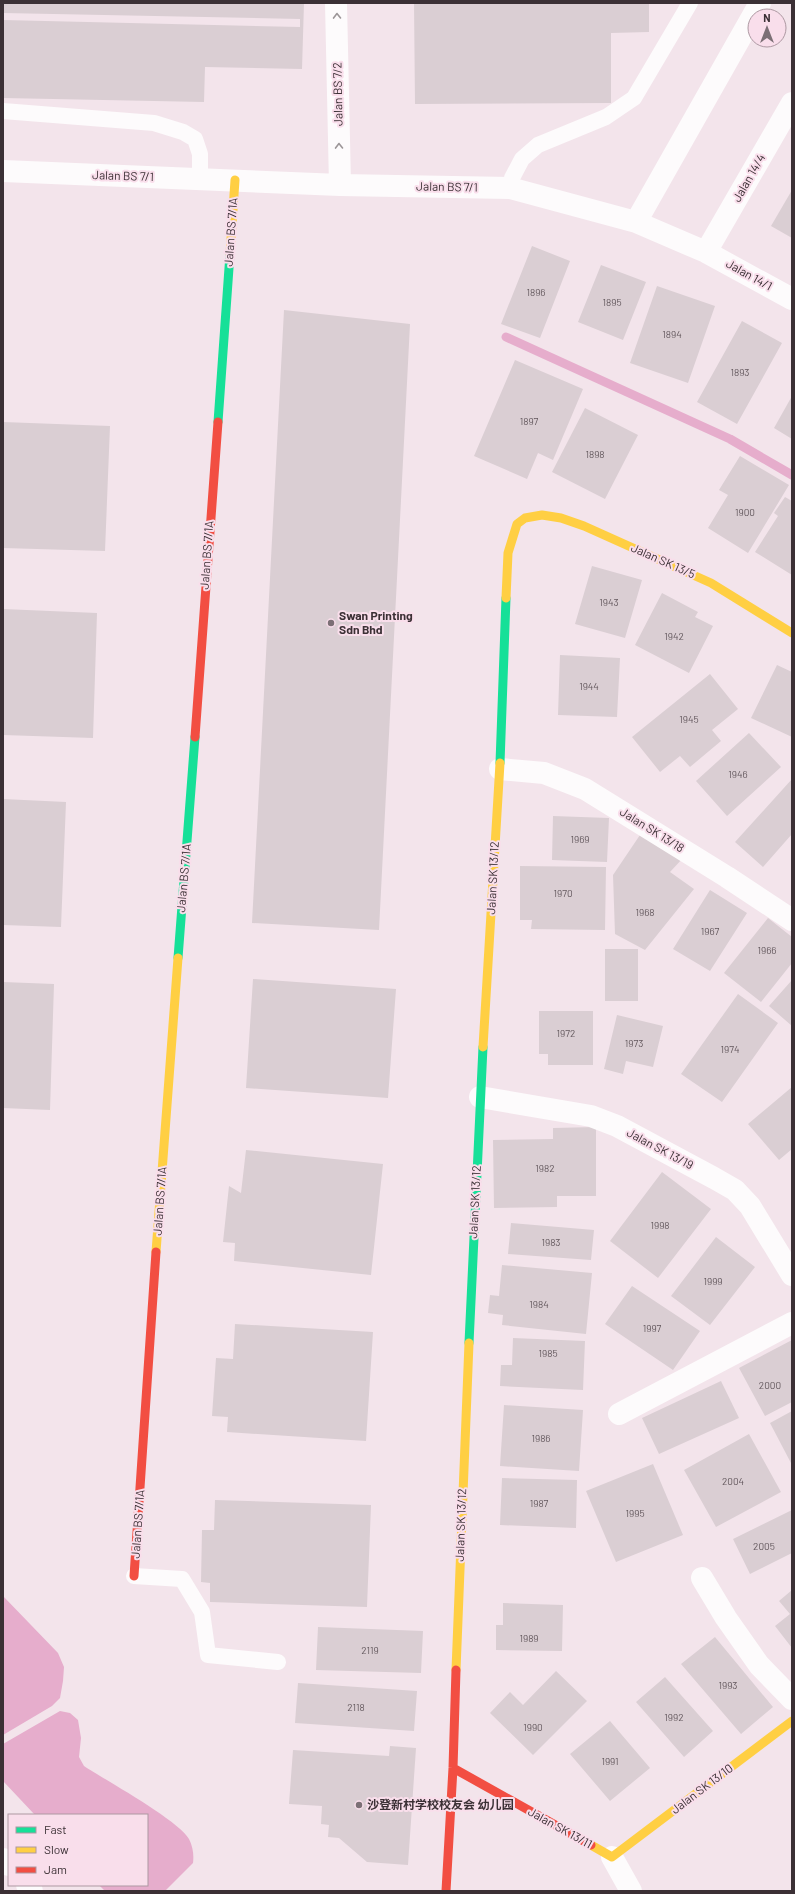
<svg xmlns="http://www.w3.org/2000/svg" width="795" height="1894" viewBox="0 0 795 1894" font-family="Barlow,'Noto Sans SC',sans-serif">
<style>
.water{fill:#e6adcc}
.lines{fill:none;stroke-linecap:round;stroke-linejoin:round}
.stream{stroke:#e6adcc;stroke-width:9}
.building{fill:#daced3}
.lane{stroke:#fdfbfc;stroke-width:16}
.street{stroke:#fdfbfc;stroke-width:22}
.fast{stroke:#16e098;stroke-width:9}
.slow{stroke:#ffcf43;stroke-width:9}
.jam{stroke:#f24e42;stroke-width:9}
.oneway{stroke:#9c9698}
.poi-dot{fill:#7b6f75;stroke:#f9deeb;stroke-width:1.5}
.labels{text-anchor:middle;stroke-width:4;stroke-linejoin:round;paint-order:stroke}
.number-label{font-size:10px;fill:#64595e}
.street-label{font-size:12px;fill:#3b3035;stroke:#f9deeb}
.poi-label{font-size:12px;font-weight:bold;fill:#3b3035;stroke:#f9deeb;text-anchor:start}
</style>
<rect width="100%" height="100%" fill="#f3e4eb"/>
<!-- water -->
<path class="water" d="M 3,1596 L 58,1653 L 64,1667 L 63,1681 L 60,1698 L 52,1706 L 3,1735 Z
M 60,1711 L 70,1713 L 78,1720 L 81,1738 L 79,1757 L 84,1766 C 107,1781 178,1820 189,1839 C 193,1847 194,1855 193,1863 L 165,1891 L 105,1891 L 99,1885 L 147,1885 L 147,1815 L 35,1815 L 3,1781 L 3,1744 Z"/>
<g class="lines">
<!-- stream -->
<path class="stream" d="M 506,337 L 730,439 L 792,475"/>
</g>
<!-- building -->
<path class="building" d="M 3,3 L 304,3 L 302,69 L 205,67 L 204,102 L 3,98 L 3,20 L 300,27 L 300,19 L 3,13 Z
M 414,3 L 649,3 L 649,32 L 611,33 L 611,103 L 415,104 Z
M 792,190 L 792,238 L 771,226 Z
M 532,246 L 570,261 L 540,338 L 501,324 Z
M 601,265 L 646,282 L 623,340 L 578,322 Z
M 657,286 L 715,306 L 688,383 L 630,363 Z
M 284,310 L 410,324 L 379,930 L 252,923 Z
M 742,321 L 782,343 L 737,424 L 697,402 Z
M 515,360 L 583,389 L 553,460 L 538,453 L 527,479 L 474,456 Z
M 792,396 L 792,439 L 774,428 Z
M 585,408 L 638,435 L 605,499 L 552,472 Z
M 3,422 L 110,426 L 105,551 L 3,548 Z
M 740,456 L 789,485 L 748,553 L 708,528 L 728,495 L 719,490 Z
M 785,497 L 792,501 L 792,575 L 755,552 L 778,516 L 774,513 Z
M 592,566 L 642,580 L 625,638 L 575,624 Z
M 662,593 L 698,612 L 695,617 L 713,626 L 689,673 L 635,645 Z
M 3,609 L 97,613 L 93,738 L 3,735 Z
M 560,655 L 620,658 L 617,717 L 558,715 Z
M 777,665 L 792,672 L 792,737 L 751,718 Z
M 710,674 L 738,709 L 712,730 L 721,741 L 690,767 L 680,756 L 660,772 L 632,737 Z
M 749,733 L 781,767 L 727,816 L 696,781 Z
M 792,779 L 792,834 L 763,867 L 735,842 Z
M 3,799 L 66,802 L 61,927 L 3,925 Z
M 553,816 L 609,818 L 607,862 L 552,860 Z
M 642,832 L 684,857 L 670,872 L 694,889 L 645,950 L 615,934 L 613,875 Z
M 520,866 L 606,867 L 605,930 L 531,929 L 532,920 L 520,920 Z
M 710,890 L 747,913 L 710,971 L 673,949 Z
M 768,918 L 792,937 L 792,963 L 761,1002 L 724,973 Z
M 605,949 L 638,949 L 638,1001 L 605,1001 Z
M 253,979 L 396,989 L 388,1098 L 246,1088 Z
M 792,980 L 792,1026 L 769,1006 Z
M 3,982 L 54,984 L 50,1110 L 3,1108 Z
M 738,994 L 778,1023 L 722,1102 L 681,1074 Z
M 539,1011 L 593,1011 L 593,1065 L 548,1065 L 548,1054 L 539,1054 Z
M 617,1015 L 663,1026 L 653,1067 L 626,1061 L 623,1074 L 604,1069 Z
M 792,1087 L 792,1149 L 779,1160 L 748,1124 Z
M 596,1127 L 596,1196 L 557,1196 L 557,1207 L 494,1208 L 493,1140 L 553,1139 L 553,1128 Z
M 246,1150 L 383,1164 L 371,1275 L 234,1261 L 235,1243 L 223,1242 L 229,1186 L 241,1193 Z
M 662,1172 L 711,1209 L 658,1278 L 610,1241 Z
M 511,1223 L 594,1230 L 591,1260 L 508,1254 Z
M 716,1237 L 755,1267 L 710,1325 L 671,1296 Z
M 502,1265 L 592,1273 L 586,1334 L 502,1325 L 503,1315 L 488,1313 L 490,1295 L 499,1296 Z
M 632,1286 L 700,1331 L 673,1370 L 605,1324 Z
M 235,1324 L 373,1332 L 366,1441 L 227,1432 L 228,1417 L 212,1416 L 216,1358 L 233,1359 Z
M 513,1338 L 585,1341 L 583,1390 L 500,1386 L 501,1365 L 512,1365 Z
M 792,1340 L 792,1402 L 765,1416 L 739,1368 Z
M 721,1381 L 739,1418 L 659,1454 L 642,1418 Z
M 504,1405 L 583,1410 L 579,1471 L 500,1466 Z
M 792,1411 L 792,1465 L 770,1423 Z
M 749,1434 L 781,1492 L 716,1527 L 684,1470 Z
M 653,1464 L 683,1535 L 616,1562 L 586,1491 Z
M 502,1478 L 577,1480 L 576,1528 L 500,1525 Z
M 215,1500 L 371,1505 L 367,1607 L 210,1602 L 210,1583 L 201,1582 L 202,1530 L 214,1530 Z
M 792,1510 L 792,1553 L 750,1574 L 733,1539 Z
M 792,1590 L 792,1648 L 775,1626 L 790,1614 L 779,1601 Z
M 503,1603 L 563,1605 L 562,1651 L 496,1650 L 496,1625 L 503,1625 Z
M 318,1627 L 423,1631 L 421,1673 L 316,1670 Z
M 715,1637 L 773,1707 L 741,1734 L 681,1664 Z
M 556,1671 L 587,1701 L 533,1755 L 490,1713 L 510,1692 L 523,1705 Z
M 665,1677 L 713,1731 L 684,1757 L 636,1702 Z
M 298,1683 L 417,1691 L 414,1731 L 295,1723 Z
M 610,1721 L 650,1768 L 610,1801 L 570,1754 Z
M 390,1746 L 416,1748 L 408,1865 L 367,1862 L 339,1838 L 328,1837 L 329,1825 L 321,1824 L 322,1806 L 289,1804 L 293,1750 L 389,1756 Z"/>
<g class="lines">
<!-- lane -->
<path class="lane" d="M 3,111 L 154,123 L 183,132 L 195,139 L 200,154 L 200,179
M 510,188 L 512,178 L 522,159 L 538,145 L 606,117 L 634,98 L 690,3
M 134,1576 L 182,1579 L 202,1612 L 208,1655 L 278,1662"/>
<!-- street -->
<path class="street" d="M 336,3 L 340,185
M 3,171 L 340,185 L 510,188 L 636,222 L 706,252 L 792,299
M 636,222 L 760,3
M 706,252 L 792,103
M 500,769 L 544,773 L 585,789 L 727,877 L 792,920
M 480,1097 L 591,1116 L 617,1126 L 714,1178 L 735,1190 L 750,1206 L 792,1275
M 619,1414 L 792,1323
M 702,1578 L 726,1618 L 759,1665 L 792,1699
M 612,1857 L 631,1891
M 3,1859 L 9,1865
M 27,1885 L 32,1891"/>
<!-- fast -->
<path class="fast" d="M 218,422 L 230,254
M 500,763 L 506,598
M 178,958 L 195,737
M 469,1343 L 483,1047"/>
<!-- slow -->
<path class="slow" d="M 230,254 L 235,180
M 506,598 L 508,553 L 517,524 L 525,518 L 542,515 L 561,518 L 584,526 L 711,583 L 792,633
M 483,1047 L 500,763
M 156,1252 L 178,958
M 456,1670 L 469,1343
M 591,1845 L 612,1857 L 792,1721"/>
<!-- jam -->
<path class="jam" d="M 195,737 L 218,422
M 134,1576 L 156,1252
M 453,1768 L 591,1845
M 446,1891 L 453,1768 L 456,1670"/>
</g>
<!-- one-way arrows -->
<defs><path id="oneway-chevron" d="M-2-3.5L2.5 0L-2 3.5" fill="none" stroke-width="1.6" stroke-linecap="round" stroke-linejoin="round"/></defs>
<g class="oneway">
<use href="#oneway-chevron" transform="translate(337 16) rotate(-91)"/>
<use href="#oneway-chevron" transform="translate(339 146) rotate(-91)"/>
</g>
<!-- markers -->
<g class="poi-dot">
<circle cx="331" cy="623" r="4"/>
<circle cx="359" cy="1805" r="4"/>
</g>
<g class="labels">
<!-- number labels -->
<g class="number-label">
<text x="536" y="296">1896</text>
<text x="612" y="306">1895</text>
<text x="672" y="338">1894</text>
<text x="740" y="376">1893</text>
<text x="529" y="425">1897</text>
<text x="595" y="458">1898</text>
<text x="745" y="516">1900</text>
<text x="609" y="606">1943</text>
<text x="674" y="640">1942</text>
<text x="589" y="690">1944</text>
<text x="689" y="723">1945</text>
<text x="738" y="778">1946</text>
<text x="580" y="843">1969</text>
<text x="563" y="897">1970</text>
<text x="645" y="916">1968</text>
<text x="710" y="935">1967</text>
<text x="767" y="954">1966</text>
<text x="566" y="1037">1972</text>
<text x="634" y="1047">1973</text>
<text x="730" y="1053">1974</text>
<text x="545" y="1172">1982</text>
<text x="660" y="1229">1998</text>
<text x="551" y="1246">1983</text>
<text x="713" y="1285">1999</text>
<text x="539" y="1308">1984</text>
<text x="652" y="1332">1997</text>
<text x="548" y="1357">1985</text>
<text x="770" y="1389">2000</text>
<text x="541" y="1442">1986</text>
<text x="733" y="1485">2004</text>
<text x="539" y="1507">1987</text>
<text x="635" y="1517">1995</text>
<text x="764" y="1550">2005</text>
<text x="529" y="1642">1989</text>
<text x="370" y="1654">2119</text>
<text x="728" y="1689">1993</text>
<text x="356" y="1711">2118</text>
<text x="674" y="1721">1992</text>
<text x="533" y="1731">1990</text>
<text x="610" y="1765">1991</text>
</g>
<!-- street labels -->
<g class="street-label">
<text transform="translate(338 94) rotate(-91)" y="4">Jalan BS 7/2</text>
<text transform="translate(123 176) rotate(2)" y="4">Jalan BS 7/1</text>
<text transform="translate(749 178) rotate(-60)" y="4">Jalan 14/4</text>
<text transform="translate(447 187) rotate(1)" y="4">Jalan BS 7/1</text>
<text transform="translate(231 232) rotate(-86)" y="4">Jalan BS 7/1A</text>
<text transform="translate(749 275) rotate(29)" y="4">Jalan 14/1</text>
<text transform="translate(207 555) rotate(-86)" y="4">Jalan BS 7/1A</text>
<text transform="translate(663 561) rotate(24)" y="4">Jalan SK 13/5</text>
<text transform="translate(652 830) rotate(32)" y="4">Jalan SK 13/18</text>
<text transform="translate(184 878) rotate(-85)" y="4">Jalan BS 7/1A</text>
<text transform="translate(493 878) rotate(-87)" y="4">Jalan SK 13/12</text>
<text transform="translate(660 1149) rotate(28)" y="4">Jalan SK 13/19</text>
<text transform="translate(160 1201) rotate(-86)" y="4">Jalan BS 7/1A</text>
<text transform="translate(475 1202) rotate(-87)" y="4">Jalan SK 13/12</text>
<text transform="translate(138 1524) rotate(-86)" y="4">Jalan BS 7/1A</text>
<text transform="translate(461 1525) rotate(-88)" y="4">Jalan SK 13/12</text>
<text transform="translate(702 1789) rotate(-37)" y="4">Jalan SK 13/10</text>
<text transform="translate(560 1828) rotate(29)" y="4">Jalan SK 13/11</text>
</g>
<!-- poi labels -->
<g class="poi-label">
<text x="339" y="620">Swan Printing<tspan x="339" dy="14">Sdn Bhd</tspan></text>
<text x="367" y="1809">沙登新村学校校友会 幼儿园</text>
</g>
</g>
<!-- border -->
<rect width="795" height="1894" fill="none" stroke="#3b3035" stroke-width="8"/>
<!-- legend -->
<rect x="8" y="1814" width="140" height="72" fill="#f9deeb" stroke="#ad98a2"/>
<rect x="16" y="1827" width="20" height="6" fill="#16e098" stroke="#ad98a2"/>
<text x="44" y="1834" font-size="12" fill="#3b3035">Fast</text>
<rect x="16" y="1847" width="20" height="6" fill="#ffcf43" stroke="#ad98a2"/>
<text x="44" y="1854" font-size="12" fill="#3b3035">Slow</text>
<rect x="16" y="1867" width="20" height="6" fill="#f24e42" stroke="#ad98a2"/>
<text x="44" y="1874" font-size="12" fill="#3b3035">Jam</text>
<!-- north arrow -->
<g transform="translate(767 28)"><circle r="19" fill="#f9deeb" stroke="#ad98a2"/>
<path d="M0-3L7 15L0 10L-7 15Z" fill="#7b6f75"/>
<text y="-6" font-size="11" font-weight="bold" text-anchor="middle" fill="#3b3035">N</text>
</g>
</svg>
